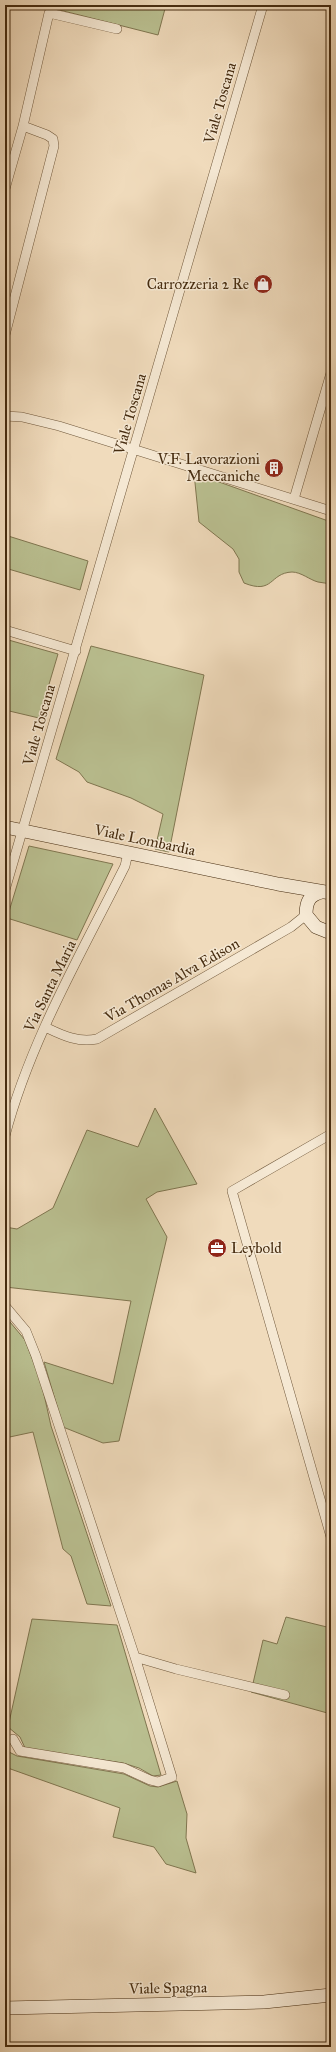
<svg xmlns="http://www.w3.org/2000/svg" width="336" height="2052" viewBox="0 0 336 2052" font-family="'IM FELL Great Primer',serif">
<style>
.green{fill:#bac091;stroke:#807650}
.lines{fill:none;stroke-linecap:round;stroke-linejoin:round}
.street-casing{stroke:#70583b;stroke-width:10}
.secondary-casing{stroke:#462c10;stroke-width:14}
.street{stroke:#f5e8d3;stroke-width:9}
.secondary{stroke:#f5e8d3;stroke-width:13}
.labels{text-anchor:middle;stroke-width:3;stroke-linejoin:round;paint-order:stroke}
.street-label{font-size:15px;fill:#462c10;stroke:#f5e8d3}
.poi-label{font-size:15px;fill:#462c10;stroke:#f5e8d3;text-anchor:end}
</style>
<rect width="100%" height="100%" fill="#f0dbbc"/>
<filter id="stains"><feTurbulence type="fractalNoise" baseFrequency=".005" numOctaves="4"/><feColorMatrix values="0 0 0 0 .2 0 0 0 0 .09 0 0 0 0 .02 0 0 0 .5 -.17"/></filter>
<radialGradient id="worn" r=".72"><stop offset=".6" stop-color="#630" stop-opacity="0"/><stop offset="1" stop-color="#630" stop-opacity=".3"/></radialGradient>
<!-- green -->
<path class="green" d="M 40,5 L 166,5 L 158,35 Z
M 194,473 L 331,522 L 331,584 C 327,583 322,583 318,582 C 310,580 301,572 292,572 C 269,573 274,595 244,583 L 239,572 L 239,559 L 233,549 L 199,522 Z
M 5,535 L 88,561 L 80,590 L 5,568 Z
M 5,639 L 58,654 L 39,718 L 5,710 Z
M 91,646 L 204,675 L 169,852 L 155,849 L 163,814 L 131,798 L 87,782 L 79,772 L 56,759 Z
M 29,846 L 113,864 L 77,940 L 7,918 Z
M 155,1108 L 197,1184 L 157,1192 L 146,1199 L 167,1237 L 119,1441 L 103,1443 L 63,1427 L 44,1362 L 113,1384 L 131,1301 L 5,1287 L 5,1227 L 17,1229 L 53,1208 L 87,1130 L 138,1147 Z
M 5,1316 L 25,1340 L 41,1381 L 51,1426 L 111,1606 L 87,1604 L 71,1556 L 63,1549 L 33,1432 L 5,1438 Z
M 286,1617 L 331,1628 L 331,1714 L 251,1692 L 263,1640 L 277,1644 Z
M 32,1619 L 117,1625 L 161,1775 L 153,1776 L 139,1768 L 123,1763 L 25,1748 L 20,1737 L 8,1727 Z
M 5,1750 L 17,1756 L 124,1774 L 150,1786 L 158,1787 L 177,1781 L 187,1814 L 186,1838 L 196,1873 L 166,1864 L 154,1847 L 113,1837 L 120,1808 L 5,1767 Z"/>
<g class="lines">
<defs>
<path id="street" d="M 5,189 L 23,126 L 49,13 L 117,29
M 5,335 L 54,146 L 53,139 L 47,135 L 23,126
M 5,416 L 22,417 L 59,426 L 331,511
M 294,499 L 331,373
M 5,630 L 76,651
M 5,890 L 263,5
M 45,1027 C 62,1035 77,1043 97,1039 L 291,927 L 306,915
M 331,1134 L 232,1191 L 331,1537
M 5,1136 C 30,1041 81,954 125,866 L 128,853
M 5,1306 L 26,1331 L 36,1356 L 135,1657 L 172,1777 L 158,1782 L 150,1780 L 124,1768 L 20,1751 L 13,1739
M 135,1657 L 176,1669 L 285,1695"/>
<path id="secondary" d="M 5,827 L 278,884 L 331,893
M 322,892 C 309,895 306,902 306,915 L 316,927 L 331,933
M 5,2008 L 264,2002 L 331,1995"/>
</defs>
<!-- street casing -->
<use href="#street" class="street-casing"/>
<!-- secondary casing -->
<use href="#secondary" class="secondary-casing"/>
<!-- street -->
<use href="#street" class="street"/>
<!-- secondary -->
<use href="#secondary" class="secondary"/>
</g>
<!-- icons -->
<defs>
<symbol id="shop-disc" viewBox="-11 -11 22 22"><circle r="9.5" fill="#8f2418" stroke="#f5e8d3"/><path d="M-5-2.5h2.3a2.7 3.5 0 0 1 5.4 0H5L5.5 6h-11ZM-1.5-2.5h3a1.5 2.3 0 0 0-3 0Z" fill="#fff"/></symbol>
<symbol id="building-disc" viewBox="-11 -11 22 22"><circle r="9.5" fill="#8f2418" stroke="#f5e8d3"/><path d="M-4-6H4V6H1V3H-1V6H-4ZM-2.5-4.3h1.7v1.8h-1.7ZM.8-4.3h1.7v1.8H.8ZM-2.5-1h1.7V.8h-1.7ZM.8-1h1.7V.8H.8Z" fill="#fff"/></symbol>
<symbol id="office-disc" viewBox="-11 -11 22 22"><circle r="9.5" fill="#8f2418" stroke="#f5e8d3"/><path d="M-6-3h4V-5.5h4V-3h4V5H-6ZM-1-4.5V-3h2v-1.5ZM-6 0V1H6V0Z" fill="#fff"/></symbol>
</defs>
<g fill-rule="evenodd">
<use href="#shop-disc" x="252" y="273" width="22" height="22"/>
<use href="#building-disc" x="263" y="457" width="22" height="22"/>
<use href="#office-disc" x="206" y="1237" width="22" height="22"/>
</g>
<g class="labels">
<!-- street labels -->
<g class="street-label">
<text transform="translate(220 103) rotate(-74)" y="5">Viale Toscana</text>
<text transform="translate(130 414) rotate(-74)" y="5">Viale Toscana</text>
<text transform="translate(39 725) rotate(-74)" y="5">Viale Toscana</text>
<text transform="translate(145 840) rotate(12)" y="5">Viale Lombardia</text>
<text transform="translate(172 980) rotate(-30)" y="5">Via Thomas Alva Edison</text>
<text transform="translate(50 986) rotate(-64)" y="5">Via Santa Maria</text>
<text transform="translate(168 1988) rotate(-1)" y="5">Viale Spagna</text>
</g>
<!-- poi labels -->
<g class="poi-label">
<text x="249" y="289">Carrozzeria 2 Re</text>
<text x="260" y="464">V.F. Lavorazioni<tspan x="260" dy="17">Meccaniche</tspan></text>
<text x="231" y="1253" text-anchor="start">Leybold</text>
</g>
</g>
<!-- margin -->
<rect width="336" height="2052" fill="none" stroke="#f0dbbc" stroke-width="20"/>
<rect x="6" y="6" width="324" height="2040" fill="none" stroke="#462c10" stroke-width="2"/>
<rect x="10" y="10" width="316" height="2032" fill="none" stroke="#462c10"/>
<rect width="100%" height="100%" filter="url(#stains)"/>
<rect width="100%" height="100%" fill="url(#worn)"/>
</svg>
